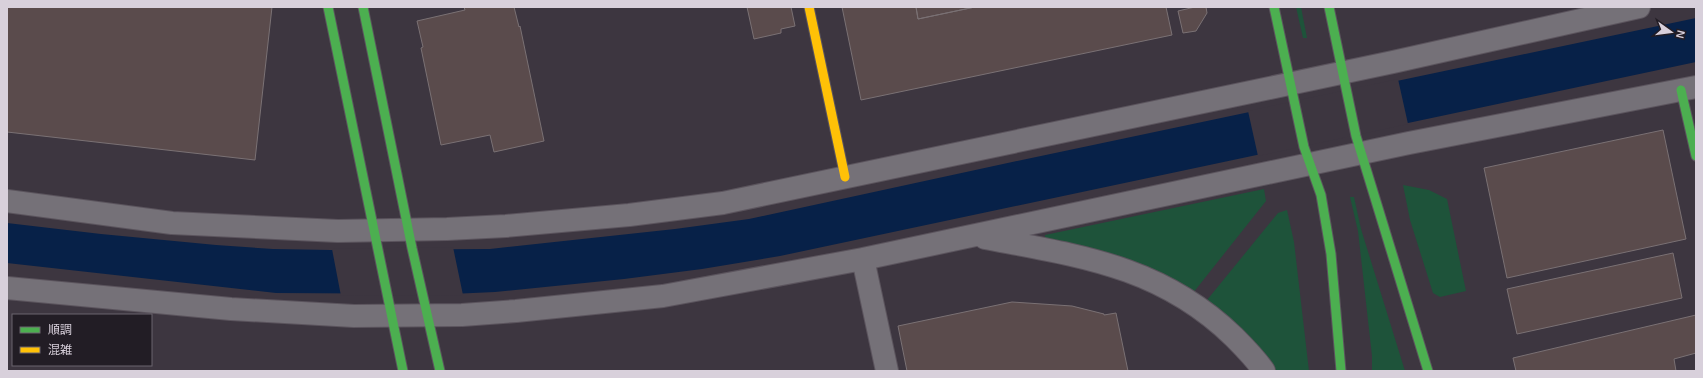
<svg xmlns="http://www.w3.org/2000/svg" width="1703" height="378" viewBox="0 0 1703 378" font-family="Arial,'Noto Sans JP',sans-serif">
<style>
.green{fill:#1e533a}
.water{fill:#072148}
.pier{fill:#3d3640}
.building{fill:#5a4b4c;stroke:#7a7174}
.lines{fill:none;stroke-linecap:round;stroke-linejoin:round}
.street-casing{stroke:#5b545d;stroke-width:24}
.fast-casing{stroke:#5b545d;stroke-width:11}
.slow-casing{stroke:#5b545d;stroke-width:11}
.street{stroke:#757178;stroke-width:22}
.fast{stroke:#4caf50;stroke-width:9}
.slow{stroke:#ffc107;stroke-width:9}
</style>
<rect width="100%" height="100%" fill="#3d3640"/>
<!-- green -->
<path class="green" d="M 1296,7 L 1301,7 L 1307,38 L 1303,38 Z
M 1403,185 L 1429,190 L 1447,199 L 1466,291 L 1440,297 L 1433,293 L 1410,220 Z
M 1264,189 L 1266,201 L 1193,293 L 1144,265 L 1105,252 L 1045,238 L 1045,235 Z
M 1350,197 L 1354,197 L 1361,229 L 1405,371 L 1372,371 L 1372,356 L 1358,231 Z
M 1287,210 L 1294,242 L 1309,371 L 1277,371 L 1242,330 L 1207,300 L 1278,213 Z"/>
<!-- water -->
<path class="water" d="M 1696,18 L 1696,62 L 780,256 L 702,269 L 624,279 L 495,292 L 451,294 L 276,293 L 7,263 L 7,223 L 101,234 L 216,245 L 273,249 L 331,250 L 490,249 L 675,229 L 749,219 L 1003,164 Z"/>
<!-- pier -->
<path class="pier" d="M 1398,79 L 1408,124 L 1258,156 L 1248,111 Z
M 453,247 L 463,295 L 341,296 L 332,249 Z"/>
<!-- building -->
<path class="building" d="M 7,7 L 272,7 L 255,160 L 7,132 Z
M 464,7 L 514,7 L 519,27 L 520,26 L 544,141 L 494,152 L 490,135 L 441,145 L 421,48 L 423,47 L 417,21 L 465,10 Z
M 747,7 L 791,7 L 795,26 L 781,29 L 781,33 L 754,39 Z
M 842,7 L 916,7 L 918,19 L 975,7 L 1166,7 L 1172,35 L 861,100 Z
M 916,7 L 975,7 L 918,19 Z
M 1195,7 L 1206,7 L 1207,13 L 1196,31 L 1183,33 L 1178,11 Z
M 1663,130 L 1686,239 L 1507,278 L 1484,168 Z
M 1673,253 L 1682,298 L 1517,334 L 1507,289 Z
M 1012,302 L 1072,306 L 1104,314 L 1104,315 L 1116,313 L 1128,371 L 907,371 L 898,326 Z
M 1696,315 L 1696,353 L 1674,359 L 1676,371 L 1516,371 L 1513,358 Z"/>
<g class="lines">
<defs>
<path id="street" d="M 7,201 L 172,223 L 338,231 L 447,229 L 506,226 L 629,215 L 723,203 L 1393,62 L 1639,7
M 985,238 C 1080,256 1161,266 1234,337 C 1245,348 1255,358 1264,371
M 863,259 L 887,371
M 7,288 L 231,309 L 354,316 L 462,315 L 516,311 L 663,296 L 863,259 L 1409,143 L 1696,87"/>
<path id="fast" d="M 328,7 L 403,371
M 363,7 L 412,248 L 440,371
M 1274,7 L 1304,147 L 1321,195 L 1331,254 L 1341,371
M 1329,7 L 1356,136 L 1428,371
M 1681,90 L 1696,156"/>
<path id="slow" d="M 809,7 L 845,177"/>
</defs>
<!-- street casing -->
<use href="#street" class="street-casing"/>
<!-- fast casing -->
<use href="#fast" class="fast-casing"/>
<!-- slow casing -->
<use href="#slow" class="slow-casing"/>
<!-- street -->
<use href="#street" class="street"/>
<!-- fast -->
<use href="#fast" class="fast"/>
<!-- slow -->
<use href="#slow" class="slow"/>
</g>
<!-- border -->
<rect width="1703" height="378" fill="none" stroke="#d8d0db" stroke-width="16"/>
<!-- legend -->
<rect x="12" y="314" width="140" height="52" fill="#221d25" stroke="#6b656e"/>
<rect x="20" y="327" width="20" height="6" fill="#4caf50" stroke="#6b656e"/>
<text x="48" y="334" font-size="12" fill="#d8d0db">順調</text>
<rect x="20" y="347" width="20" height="6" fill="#ffc107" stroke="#6b656e"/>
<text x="48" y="354" font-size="12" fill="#d8d0db">混雑</text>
<!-- north arrow -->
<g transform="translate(1671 32) rotate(104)" stroke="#221d25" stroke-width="3" paint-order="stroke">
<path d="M0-3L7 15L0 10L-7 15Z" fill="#d8d0db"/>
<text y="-6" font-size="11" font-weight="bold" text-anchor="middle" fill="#d8d0db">N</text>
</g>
</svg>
